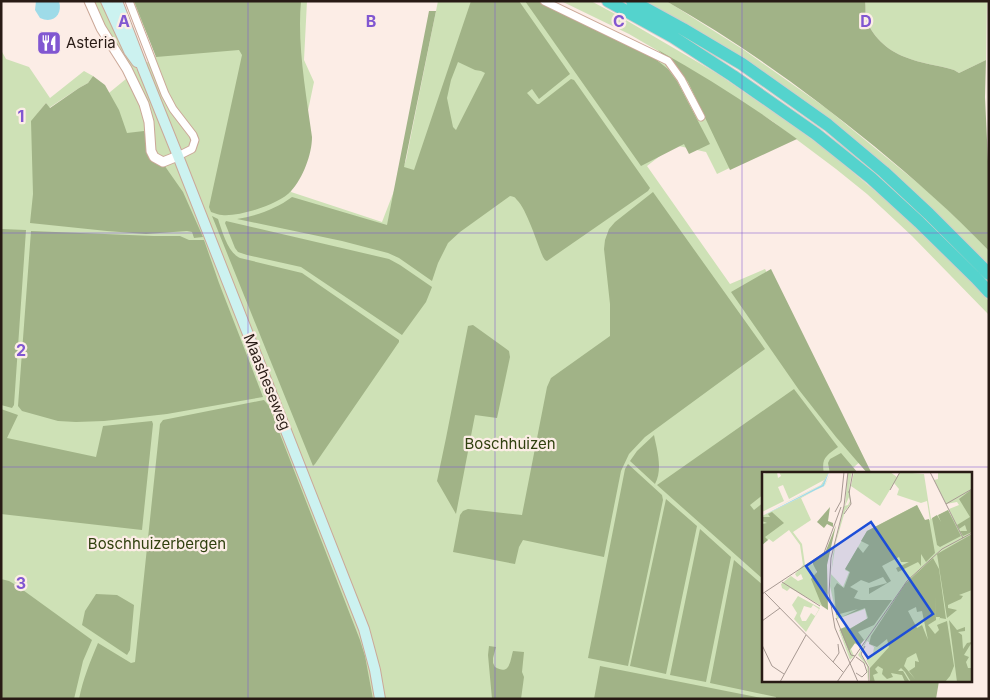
<svg xmlns="http://www.w3.org/2000/svg" width="990" height="700" viewBox="0 0 990 700" font-family="Inter,sans-serif">
<style>
.green{fill:#cee1b6}
.forest{fill:#a1b387;fill-rule:evenodd}
.water{fill:#9edbe8}
.lines{fill:none;stroke-linecap:round;stroke-linejoin:round}
.minor-casing{stroke:#cba898;stroke-width:9}
.tertiary-casing{stroke:#cba898;stroke-width:11}
.secondary-casing{stroke:#cba898;stroke-width:12}
.motorway-casing{stroke:#d0cdcc;stroke-width:14}
.minor{stroke:#fff;stroke-width:7}
.tertiary{stroke:#fff;stroke-width:9}
.secondary{stroke:#ccf2f0;stroke-width:10}
.motorway{stroke:#54d3cd;stroke-width:12}
.grid{fill:none;stroke:#8157d1;stroke-width:1;stroke-opacity:0.55}
.labels{text-anchor:middle;stroke-width:4.5;stroke-linejoin:round;paint-order:stroke}
.poi-label{font-size:15px;fill:#281b15;stroke:#fcede6;text-anchor:start}
.street-label{font-size:15px;fill:#281b15;stroke:#fcede6}
.park-label{font-size:15px;fill:#30400f;stroke:#fcede6}
.inset-road{fill:none;stroke:#a79992;stroke-width:1}
.view{fill:#1d4ed8;fill-opacity:0.15;stroke:#1d4ed8;stroke-width:2.5}
.inset-edge{fill:none;stroke:#281b15;stroke-width:2.5}
.grid-label{font-size:16px;text-anchor:middle;font-weight:bold;fill:#8157d1;stroke:#fcede6;stroke-width:4.5;stroke-linejoin:round;paint-order:stroke}
</style>
<rect width="100%" height="100%" fill="#fcede6"/>
<!-- green -->
<path class="green" d="M 92,1 L 102,1 L 137,70 L 157,55 L 132,1 L 307,1 L 304,60 L 314,82 L 291,192 L 382,222 L 406,160 L 438,1 L 549,1 L 649,50 L 665,55 L 629,34 L 561,1 L 591,1 L 619,16 L 718,74 L 795,127 L 829,152 L 894,207 L 947,257 L 989,301 L 989,315 L 912,236 L 867,194 L 836,169 L 772,121 L 685,66 L 791,138 L 717,174 L 706,152 L 674,145 L 647,166 L 730,284 L 765,269 L 862,460 L 846,474 L 764,474 L 764,681 L 932,699 L 1,699 L 1,50 L 6,59 L 29,67 L 50,98 L 84,71 L 93,76 L 88,83 L 79,88 L 49,108 L 46,103 L 38,113 L 104,97 L 132,74 Z
M 644,1 L 666,1 L 673,5 L 744,50 L 826,108 L 930,193 L 972,233 L 989,251 L 989,267 L 890,172 Z
M 865,1 L 987,1 L 986,60 L 959,73 L 954,70 C 938,65 921,64 905,57 C 888,51 870,35 866,17 C 865,12 866,6 865,1 Z"/>
<!-- forest -->
<path class="forest" d="M 134,1 L 301,1 C 297,45 306,93 312,137 C 312,154 303,178 291,191 C 280,204 239,217 222,215 C 219,215 215,213 211,212 L 209,207 L 242,55 L 239,50 L 156,57 Z
M 471,1 L 519,1 L 570,74 L 539,99 L 532,89 L 527,93 L 537,104 L 539,104 L 571,79 L 574,80 L 650,188 L 648,191 L 547,261 L 545,260 L 543,257 C 537,243 527,210 517,200 C 514,196 514,197 510,196 L 460,232 L 448,243 L 438,263 L 432,281 L 399,258 L 388,253 L 342,241 L 237,219 C 256,216 276,209 292,197 L 387,225 L 429,11 L 436,11 L 404,167 L 414,170 ZM 458,62 L 475,70 L 481,71 L 485,73 L 456,130 L 453,127 L 447,98 L 451,80 Z
M 525,1 L 542,1 L 654,58 L 668,69 L 677,81 L 710,144 L 689,154 L 684,144 L 641,166 Z
M 666,1 L 865,1 C 866,6 865,12 866,17 C 870,35 888,51 905,57 C 921,64 938,65 954,70 L 959,73 L 986,60 L 985,97 L 989,183 L 989,251 C 953,213 914,179 874,146 C 809,93 740,43 666,1 Z
M 658,50 C 706,77 752,106 797,139 L 730,170 L 688,82 L 678,69 Z
M 93,76 L 105,85 L 119,110 L 127,133 L 144,131 L 148,142 L 183,192 L 203,237 L 194,238 L 192,232 L 187,231 L 146,234 L 107,231 L 30,223 L 33,194 L 31,121 L 46,103 L 50,108 L 79,88 L 88,83 Z
M 653,192 L 765,349 L 645,437 L 629,454 L 621,471 L 604,557 L 523,540 L 519,547 L 515,564 L 453,552 L 460,515 L 463,511 L 468,509 L 522,515 L 547,387 L 551,378 L 610,336 L 610,304 L 604,249 L 605,240 L 609,229 L 615,222 Z
M 212,216 L 218,219 C 222,231 228,253 240,258 L 302,273 L 399,340 L 399,342 L 315,464 L 313,466 Z
M 226,221 L 389,259 L 400,265 L 432,287 L 426,302 L 402,335 L 301,267 L 247,255 L 238,252 L 235,248 L 225,223 Z
M 1,229 L 26,230 L 14,405 L 12,408 L 1,405 Z
M 31,231 L 154,236 L 180,236 L 189,240 L 204,240 L 219,283 L 263,397 L 167,414 L 104,421 L 76,422 L 58,421 L 22,411 L 18,406 Z
M 771,269 L 872,474 L 868,474 L 836,437 L 799,390 L 731,292 Z
M 473,325 L 505,348 L 509,351 L 510,357 L 497,418 L 475,415 L 456,514 L 437,481 L 446,438 L 468,326 Z
M 794,389 L 838,447 C 826,456 821,458 824,474 L 764,474 L 764,494 L 750,505 L 754,510 L 764,502 L 764,580 L 657,485 Z
M 264,400 L 269,406 L 360,640 L 365,656 L 373,699 L 79,699 C 83,679 90,662 98,643 L 131,663 L 135,662 L 160,424 L 163,420 Z
M 1,409 L 18,415 L 7,438 L 96,457 L 103,426 L 152,421 L 153,424 L 142,530 L 1,514 Z
M 654,435 C 657,450 663,469 655,484 L 630,461 L 637,451 Z
M 841,453 L 858,473 L 830,474 L 828,463 L 830,459 Z
M 628,464 L 662,495 L 663,500 L 628,666 L 588,658 L 625,469 Z
M 666,499 L 697,526 L 666,674 L 630,666 Z
M 700,529 L 731,557 L 706,682 L 670,675 Z
M 734,560 L 764,586 L 764,681 L 939,681 L 936,699 L 776,699 L 776,697 L 710,683 Z
M 1,579 L 9,581 L 16,585 L 92,640 L 83,661 L 74,699 L 1,699 Z
M 96,594 L 117,595 L 134,605 L 130,650 L 127,655 L 82,625 L 85,611 Z
M 489,646 L 496,647 L 493,658 L 493,663 L 495,667 C 510,676 510,661 513,651 L 524,652 L 522,672 L 524,677 L 521,699 L 492,699 L 488,655 Z
M 600,666 L 767,699 L 594,699 Z"/>
<!-- water -->
<path class="water" d="M 36,1 L 59,1 C 63,15 53,24 40,18 L 35,10 Z"/>
<g class="lines">
<defs>
<path id="minor" d="M 129,1 L 165,94 L 173,109 L 193,135 L 195,140 L 192,149 L 178,156
M 544,1 L 668,61 L 681,79 L 701,117"/>
<path id="tertiary" d="M 89,1 L 101,28 L 127,69 L 144,104 L 149,122 L 151,151 L 154,157 L 163,162 L 178,156"/>
<path id="secondary" d="M 106,1 L 129,51 L 137,62
M 117,1 L 143,69 L 178,156 L 364,629 L 375,670 L 380,699"/>
<path id="motorway" d="M 608,1 L 673,37 L 733,76 L 816,134 L 871,178 L 919,222 L 976,278 L 989,292
M 632,1 L 683,29 L 742,64 L 828,125 L 884,172 L 929,214 L 989,274"/>
</defs>
<!-- minor casing -->
<use href="#minor" class="minor-casing"/>
<!-- tertiary casing -->
<use href="#tertiary" class="tertiary-casing"/>
<!-- secondary casing -->
<use href="#secondary" class="secondary-casing"/>
<!-- motorway casing -->
<use href="#motorway" class="motorway-casing"/>
<!-- minor -->
<use href="#minor" class="minor"/>
<!-- tertiary -->
<use href="#tertiary" class="tertiary"/>
<!-- secondary -->
<use href="#secondary" class="secondary"/>
<!-- motorway -->
<use href="#motorway" class="motorway"/>
</g>
<!-- grid -->
<path class="grid" d="M 248,1 L 248,699M 495,1 L 495,699M 742,1 L 742,699M 1,233 L 989,233M 1,467 L 989,467"/>
<!-- icons -->
<defs>
<symbol id="restaurant-square" viewBox="-11 -11 22 22"><rect x="-9" y="-9" width="18" height="18" rx="4" fill="#8157d1" stroke="#fcede6"/><path d="M-5-6h1v4h1v-4h1v4h1v-4h1v5L-1.5 .5V6h-2V.5L-5-1ZM5-6V6H3V1.5H1.5Q1.5-4 5-6Z" fill="#fff"/></symbol>
</defs>
<g fill-rule="evenodd">
<use href="#restaurant-square" x="35" y="29" width="28" height="28"/>
</g>
<g class="labels">
<!-- poi labels -->
<g class="poi-label">
<text x="66" y="48">Asteria</text>
</g>
<!-- street labels -->
<g class="street-label">
<text transform="translate(267 382) rotate(68)" y="5">Maasheseweg</text>
</g>
<!-- park labels -->
<g class="park-label">
<text x="510" y="449">Boschhuizen</text>
<text x="157" y="549">Boschhuizerbergen</text>
</g>
</g>
<!-- overview -->
<g transform="translate(762 472)">
<rect width="210" height="210" fill="#fcede6"/>
<path d="M 6,0 L 15,0 L 16,6 L 19,4 L 17,0 L 67,0 L 60,13 L 0,42 L 59,13 L 62,8 L 27,27 L 21,13 L 16,15 L 22,29 L 0,40 L 0,3 ZM 69,0 L 63,13 L 39,26 L 49,48 L 31,60 L 40,72 L 43,93 L 53,92 L 60,134 L 28,116 L 25,119 L 20,116 L 19,112 L 29,104 L 36,109 L 41,107 L 39,102 L 35,105 L 33,102 L 41,93 L 38,73 L 27,58 L 11,70 L 7,67 L 0,73 L 0,44 L 62,14 ZM 86,0 L 90,0 L 87,17 L 89,31 L 83,39 L 74,70 L 69,102 L 81,115 L 87,100 L 83,98 L 105,59 L 155,33 L 162,49 L 168,48 L 165,29 L 159,31 L 135,23 L 137,17 L 132,11 L 118,34 L 89,14 L 92,0 L 128,0 L 135,5 L 138,0 L 162,2 L 169,47 L 186,38 L 191,47 L 187,37 L 197,33 L 195,30 L 184,32 L 172,8 L 176,7 L 176,0 L 210,0 L 210,210 L 108,210 L 108,196 L 104,188 L 111,182 L 112,175 L 107,172 L 114,175 L 105,169 L 98,182 L 107,195 L 107,205 L 106,210 L 105,194 L 96,183 L 104,169 L 102,168 L 97,174 L 93,171 L 89,177 L 92,184 L 88,188 L 77,158 L 84,154 L 87,157 L 105,147 L 103,137 L 75,147 L 68,114 L 71,82 L 82,34 L 86,33 L 88,29 L 87,25 L 83,34 ZM 36,124 L 58,136 L 44,160 L 32,147 L 35,141 L 30,133 ZM 51,133 L 57,137 L 53,144 L 49,141 L 44,149 L 40,149 L 38,144 L 42,134 L 49,136 Z" fill="#cee1b6" fill-rule="evenodd"/>
<path d="M 210,17 L 210,60 L 201,64 L 198,59 L 205,59 L 203,53 L 197,57 L 195,53 L 208,45 L 197,27 ZM 155,33 L 163,48 L 167,47 L 173,81 L 164,90 L 159,82 L 159,94 L 156,90 L 136,100 L 134,96 L 147,90 L 139,90 L 137,85 L 120,94 L 129,109 L 107,122 L 107,116 L 125,111 L 121,105 L 107,111 L 99,108 L 88,115 L 96,119 L 92,126 L 99,128 L 130,128 L 112,153 L 96,160 L 102,168 L 97,174 L 93,171 L 87,179 L 78,157 L 84,155 L 86,158 L 106,146 L 103,136 L 80,145 L 96,137 L 74,143 L 72,116 L 75,111 L 82,116 L 88,100 L 83,97 L 96,75 L 101,81 L 107,73 L 99,69 L 105,59 ZM 68,35 L 66,49 L 71,51 L 71,55 L 65,52 L 62,56 L 55,50 ZM 186,38 L 199,64 L 178,75 L 175,73 L 170,46 L 175,43 L 179,50 L 176,43 ZM 10,40 L 22,51 L 3,65 L 6,68 L 0,73 L 0,52 L 5,51 L 0,49 L 0,45 L 8,45 L 6,42 ZM 74,53 L 65,93 L 66,138 L 60,134 L 49,107 L 55,100 L 50,90 L 63,81 ZM 210,62 L 210,118 L 197,123 L 201,124 L 199,127 L 186,133 L 186,136 L 195,138 L 185,146 L 175,82 ZM 171,86 L 177,97 L 184,147 L 178,146 L 177,149 L 178,145 L 174,145 L 173,121 L 174,148 L 166,153 L 173,162 L 177,158 L 175,153 L 185,149 L 192,194 L 188,204 L 183,210 L 149,210 L 143,200 L 139,196 L 136,199 L 141,199 L 147,209 L 143,210 L 140,203 L 129,201 L 131,205 L 125,207 L 120,202 L 121,197 L 116,194 L 113,197 L 116,201 L 111,203 L 113,210 L 108,210 L 108,196 L 127,175 L 125,167 L 115,175 L 107,172 L 109,164 L 143,112 ZM 154,135 L 155,140 L 160,139 L 166,168 L 160,153 L 155,156 L 146,139 ZM 154,181 L 157,190 L 153,189 L 153,195 L 147,199 L 153,207 L 142,194 L 145,186 ZM 187,148 L 195,158 L 203,155 L 203,159 L 196,160 L 200,163 L 201,177 L 205,171 L 210,170 L 202,183 L 207,185 L 204,190 L 206,196 L 210,196 L 210,210 L 195,210 Z" fill="#a1b387" fill-rule="evenodd"/>
<path d="M 67,0 L 62,14 L 0,44 L 60,13 Z" fill="#9edbe8"/>
<path class="inset-road" d="M 86,0 L 82,34 L 69,86 L 67,121 L 73,156 L 96,210M 168,0 L 201,66M 128,18 L 138,0M 87,21 L 91,0M 184,32 L 210,17M 73,40 L 79,29 L 82,0M 82,42 L 89,32 L 87,19M 20,110 L 58,134M 3,121 L 81,200M 0,122 L 62,81 L 79,35M 74,146 L 89,183 L 93,184M 0,149 L 18,136M 0,173 L 10,194 L 22,202M 103,174 L 99,182 L 107,196 L 107,210M 71,190 L 77,181 L 76,172M 94,201 L 100,205 L 105,200 L 102,191 L 94,185M 18,210 L 44,163M 75,210 L 145,109 L 180,77 L 210,61"/>
<path class="view" d="M 109,50 L 171,142 L 106,186 L 44,94 Z"/>
<rect width="210" height="210" class="inset-edge"/>
</g>
<g class="grid-label">
<text x="124" y="27">A</text>
<text x="371" y="27">B</text>
<text x="619" y="27">C</text>
<text x="866" y="27">D</text>
<text x="21" y="122">1</text>
<text x="21" y="356">2</text>
<text x="21" y="589">3</text>
</g>
<!-- border -->
<rect width="990" height="700" fill="none" stroke="#281b15" stroke-width="5"/>
</svg>
